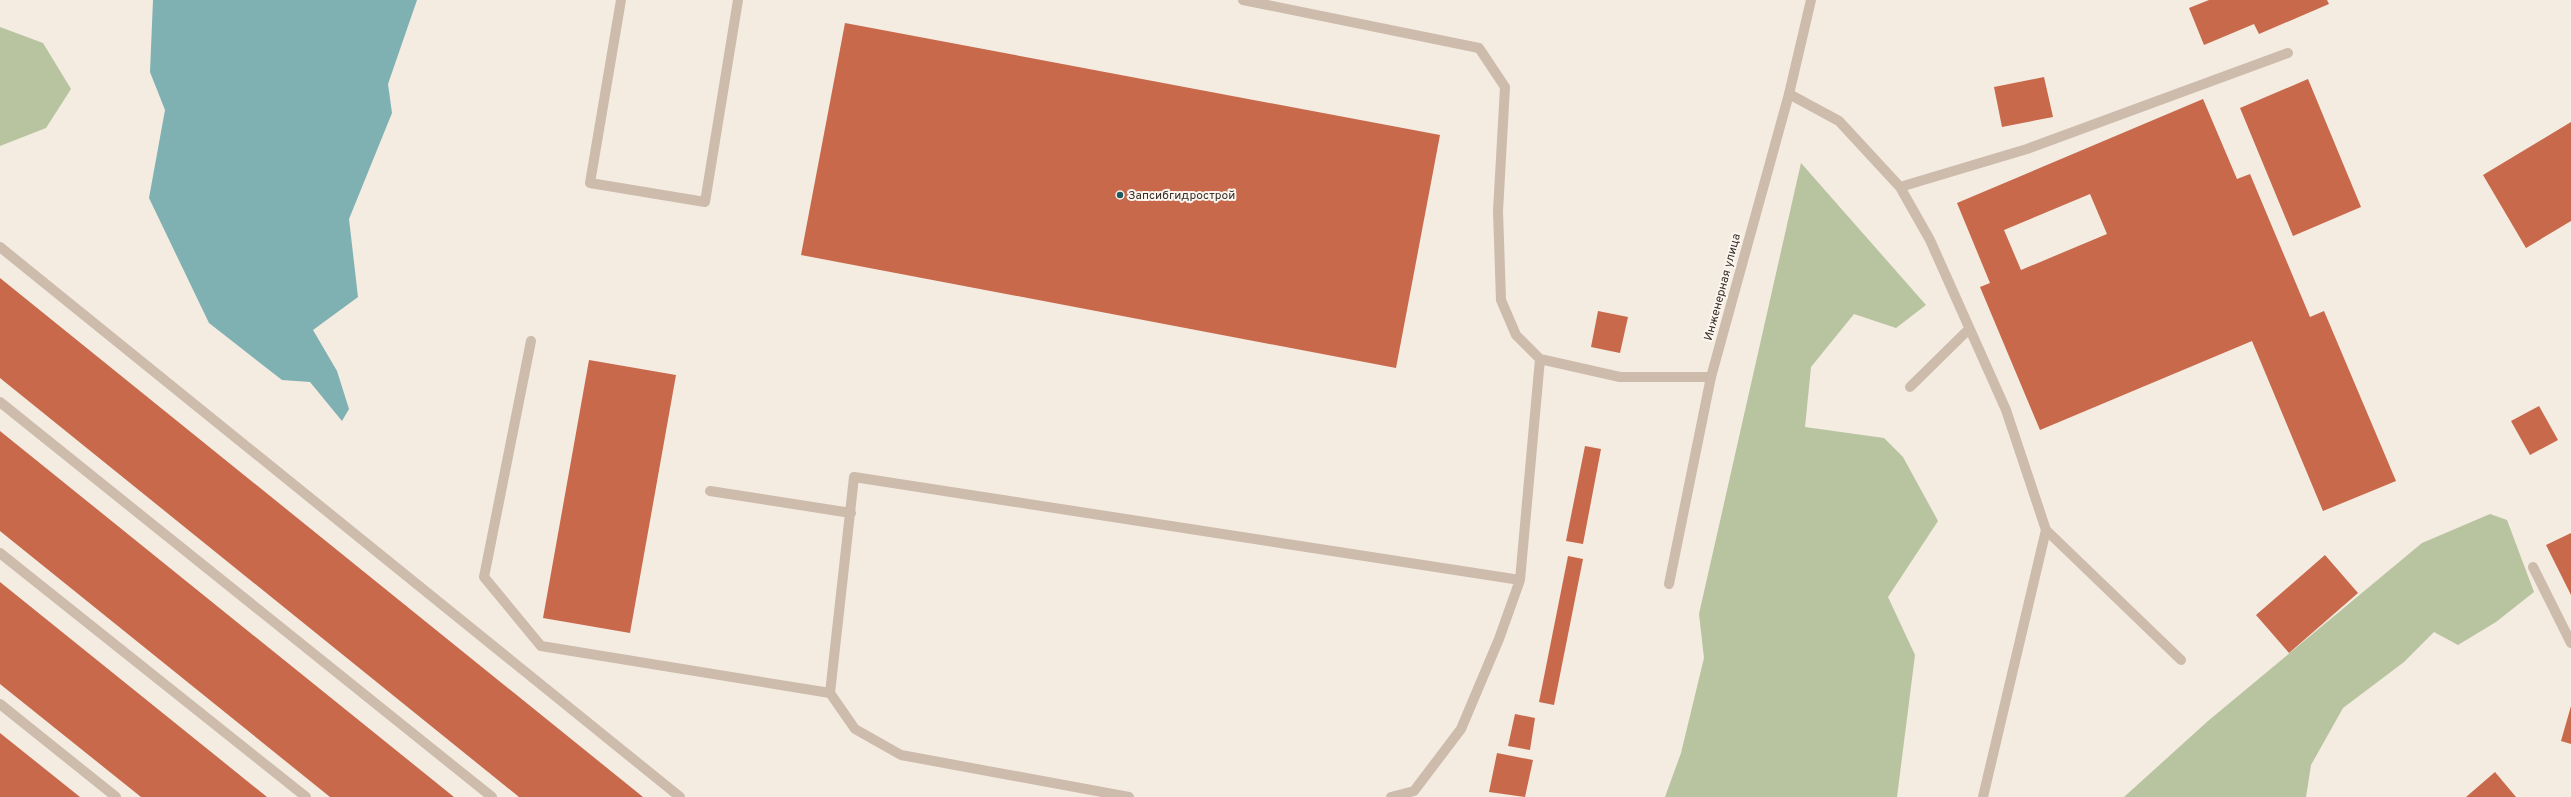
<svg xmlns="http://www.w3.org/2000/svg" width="2571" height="797" viewBox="0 0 2571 797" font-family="Overpass,sans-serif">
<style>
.green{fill:#b8c4a0}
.water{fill:#7fb0b2}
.building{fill:#c8694b;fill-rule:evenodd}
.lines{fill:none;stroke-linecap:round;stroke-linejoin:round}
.service{stroke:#cdbbac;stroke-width:10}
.minor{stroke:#cdbbac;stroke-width:10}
.poi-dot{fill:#1f5a5e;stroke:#fbf5ee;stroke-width:1.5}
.labels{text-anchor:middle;stroke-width:4;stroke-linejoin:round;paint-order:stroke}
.poi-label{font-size:12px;fill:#3b302b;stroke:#fbf5ee;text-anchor:start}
.street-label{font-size:12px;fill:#3b302b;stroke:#fbf5ee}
</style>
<rect width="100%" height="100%" fill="#f4ebe1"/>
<!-- green -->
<path class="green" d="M 0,27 L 43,43 L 71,89 L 46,128 L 0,146 Z
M 1801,163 L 1926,305 L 1896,328 L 1854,314 L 1811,367 L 1805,427 L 1884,438 L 1903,457 L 1938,521 L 1888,597 L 1915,655 L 1897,797 L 1665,797 L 1681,753 L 1704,658 L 1699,614 Z
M 2490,514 L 2507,520 L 2534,592 L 2496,622 L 2458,645 L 2434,632 L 2404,662 L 2343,708 L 2311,765 L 2306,797 L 2124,797 L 2208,721 L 2422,543 Z"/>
<!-- water -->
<path class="water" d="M 153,0 L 417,0 L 388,84 L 392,113 L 349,219 L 358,297 L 313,330 L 337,371 L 349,409 L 342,421 L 310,382 L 282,380 L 209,323 L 149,198 L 165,110 L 150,72 Z"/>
<!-- building -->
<path class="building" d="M 2209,0 L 2327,0 L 2329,4 L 2259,34 L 2254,24 L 2204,45 L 2189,8 Z
M 845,23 L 1440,135 L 1396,368 L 801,255 Z
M 2044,77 L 2053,117 L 2002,127 L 1994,87 Z
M 2308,79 L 2361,207 L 2293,236 L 2240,108 Z
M 2203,99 L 2237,179 L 2250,174 L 2310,317 L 2324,311 L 2396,481 L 2323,511 L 2252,341 L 2040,430 L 1980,287 L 1990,283 L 1957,203 ZM 2090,194 L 2107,234 L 2021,270 L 2004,230 Z
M 2571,122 L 2571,221 L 2526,248 L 2483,175 Z
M 0,278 L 643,797 L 519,797 L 0,378 Z
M 1598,311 L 1628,317 L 1620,353 L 1591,347 Z
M 589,360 L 676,375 L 630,633 L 543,618 Z
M 2539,406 L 2558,440 L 2530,455 L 2511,421 Z
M 0,431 L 454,797 L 330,797 L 0,531 Z
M 1585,446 L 1601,449 L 1583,544 L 1566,541 Z
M 2571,533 L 2571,595 L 2546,545 Z
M 2325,555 L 2358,593 L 2289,653 L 2256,615 Z
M 1568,556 L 1583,559 L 1554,705 L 1539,702 Z
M 0,582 L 267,797 L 141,797 L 0,684 Z
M 2571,706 L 2571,744 L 2561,741 Z
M 1515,714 L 1535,718 L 1530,750 L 1508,746 Z
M 0,733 L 80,797 L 0,797 Z
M 1497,753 L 1533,760 L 1525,797 L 1489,792 Z
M 2495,772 L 2516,797 L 2466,797 Z"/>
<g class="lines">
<!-- service -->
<path class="service" d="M 621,0 L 590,183 L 705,202 L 738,0
M 1243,0 L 1479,48 L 1505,87 L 1498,211 L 1501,300 L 1516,335 L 1540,359 L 1620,377 L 1711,377
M 1789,94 L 1839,121 L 1900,187 L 1930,240 L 2006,410 L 2046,530 L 2181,660
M 1900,187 L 2027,149 L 2288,53
M 0,247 L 680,797
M 531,341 L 484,577 L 541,646 L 830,693
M 1910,387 L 1969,329
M 0,402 L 492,797
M 710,491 L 851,513
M 0,553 L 306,797
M 2533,567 L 2571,643
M 0,704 L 116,797
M 1129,797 L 901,755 L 855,729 L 830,693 L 854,477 L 1520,580
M 1391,797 L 1414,791 L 1461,729 L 1499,639 L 1520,580 L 1540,359
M 1983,797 L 2046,530"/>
<!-- minor -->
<path class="minor" d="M 1669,584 L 1711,377 L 1789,94 L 1811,0"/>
</g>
<!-- markers -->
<circle class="poi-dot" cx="1120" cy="195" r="4"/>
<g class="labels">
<!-- poi labels -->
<g class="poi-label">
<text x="1128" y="199">Запсибгидрострой</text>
</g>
<!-- street labels -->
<g class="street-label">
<text transform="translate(1722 287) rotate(-75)" y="4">Инженерная улица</text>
</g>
</g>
</svg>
